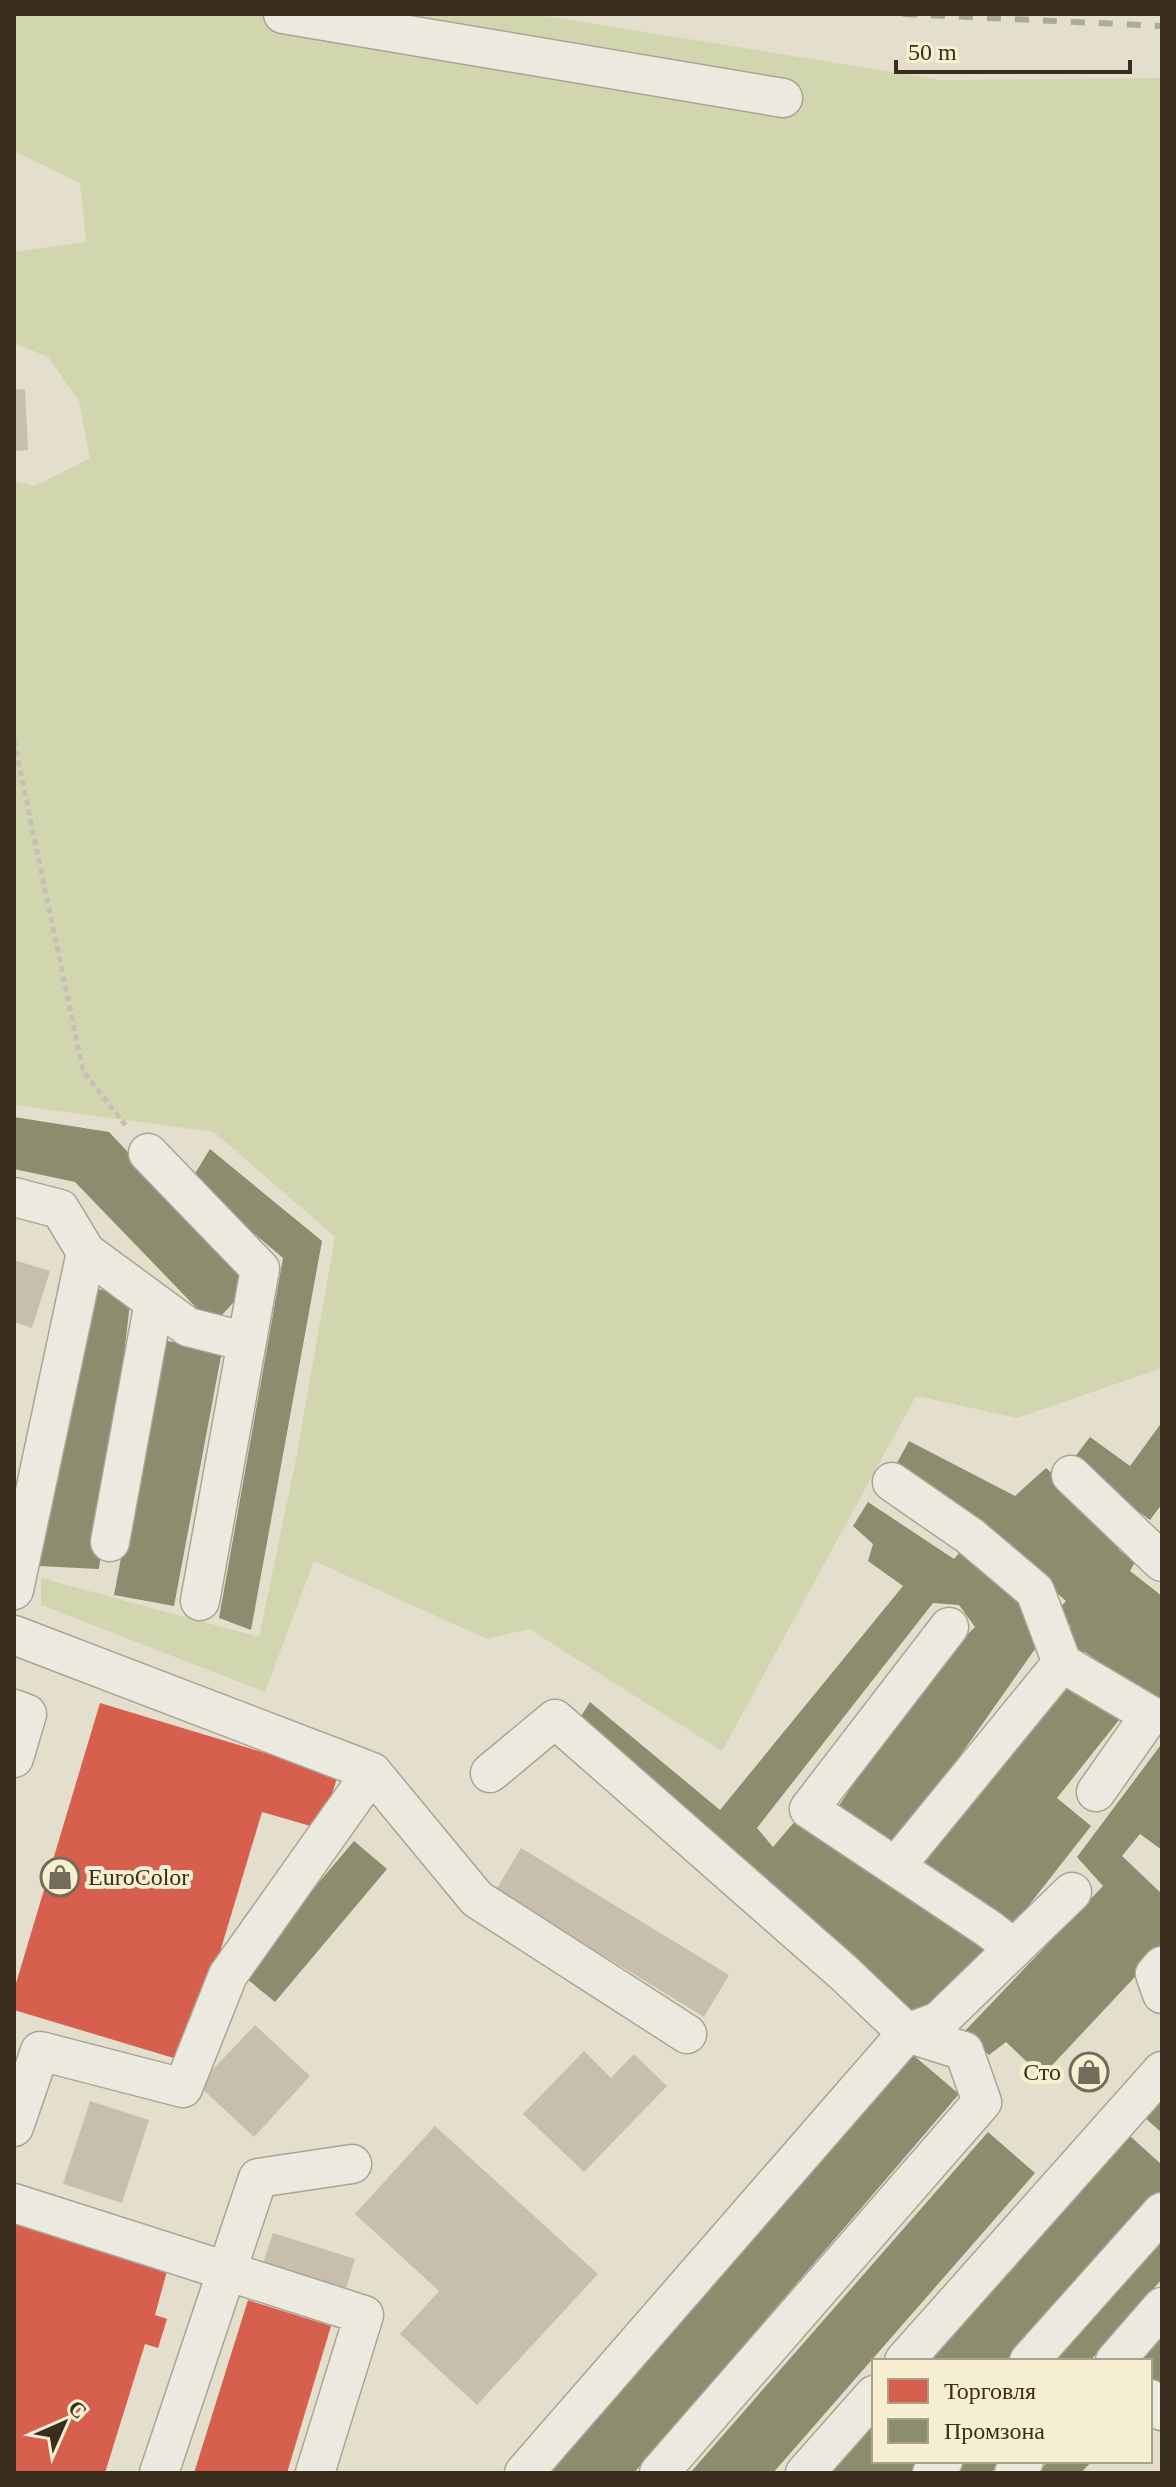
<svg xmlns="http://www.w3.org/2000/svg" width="1176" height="2487" viewBox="0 0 1176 2487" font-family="Georgia,serif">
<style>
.green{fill:#d2d6ae}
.shops{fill:#d6604d}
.industry{fill:#8c8c6e}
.building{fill:#c8bead}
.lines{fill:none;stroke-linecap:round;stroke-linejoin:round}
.minor-casing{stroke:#aaa496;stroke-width:41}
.path{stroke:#c5c0b5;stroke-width:5;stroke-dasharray:6 4;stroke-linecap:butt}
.minor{stroke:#ece9df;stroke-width:38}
.rail{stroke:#aca99f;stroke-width:6;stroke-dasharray:14 14;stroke-linecap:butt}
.labels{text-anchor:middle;stroke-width:8;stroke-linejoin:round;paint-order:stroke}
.poi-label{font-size:24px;fill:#392d1d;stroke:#f6efd2;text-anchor:start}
</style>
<rect width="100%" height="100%" fill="#e4dfcc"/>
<!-- green -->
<path class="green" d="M 14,14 L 533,14 L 941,80 L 1162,78 L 1162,1368 L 1017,1418 L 916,1396 L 722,1751 L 529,1629 L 487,1639 L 314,1561 L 265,1692 L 41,1605 L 41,1578 L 259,1637 L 295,1464 L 335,1237 L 214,1132 L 14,1105 L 14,481 L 35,486 L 90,458 L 79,401 L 48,357 L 14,343 L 14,252 L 86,242 L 80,183 L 14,151 Z"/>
<!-- shops -->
<path class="shops" d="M 100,1703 L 338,1775 L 321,1829 L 262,1812 L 187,2062 L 14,2010 L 14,1990 Z
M 14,2211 L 170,2260 L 155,2315 L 167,2319 L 158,2348 L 145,2344 L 105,2473 L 14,2473 Z
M 248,2300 L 331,2326 L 287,2473 L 194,2473 Z"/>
<!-- industry -->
<path class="industry" d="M 14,1117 L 109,1132 L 251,1283 L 213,1325 L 75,1182 L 14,1169 Z
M 210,1149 L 322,1241 L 251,1630 L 219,1618 L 283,1258 L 191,1180 Z
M 98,1289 L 131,1295 L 99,1569 L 38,1566 Z
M 162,1340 L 222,1351 L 174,1606 L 114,1595 Z
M 1162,1422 L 1162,1504 L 1150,1520 L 1071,1462 L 1090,1437 L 1130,1466 Z
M 909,1441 L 1015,1496 L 1046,1468 L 1123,1540 L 1119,1550 L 1135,1562 L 1130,1571 L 1162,1596 L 1162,1707 L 1085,1652 L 1079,1654 L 1060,1643 L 1071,1626 L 1057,1611 L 1066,1601 L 1036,1575 L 1033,1563 L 996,1533 L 893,1470 Z
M 868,1502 L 954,1559 L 965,1546 L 1034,1612 L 1042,1639 L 898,1844 L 836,1810 L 928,1673 L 975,1627 L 959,1605 L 933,1603 L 757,1828 L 773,1847 L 796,1820 L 986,1949 L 918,2022 L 578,1721 L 590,1702 L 720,1810 L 903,1586 L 868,1561 L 873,1544 L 853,1526 Z
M 1065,1677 L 1119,1720 L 1057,1798 L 1091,1826 L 1008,1932 L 912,1857 Z
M 1160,1746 L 1162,1850 L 1140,1834 L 1122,1856 L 1162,1894 L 1162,1948 L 1042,2076 L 1006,2042 L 989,2055 L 963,2033 L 1103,1886 L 1077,1857 Z
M 354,1841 L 387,1869 L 275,2002 L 241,1974 Z
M 912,2054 L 959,2094 L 634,2473 L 550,2473 Z
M 1162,2096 L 1162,2133 L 1143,2116 Z
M 988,2132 L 1035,2173 L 773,2473 L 690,2473 Z
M 1130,2136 L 1162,2165 L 1162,2189 L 1011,2361 L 930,2361 Z
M 1162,2235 L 1162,2279 L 1090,2361 L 1051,2361 Z
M 1162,2329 L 1162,2392 L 1150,2381 L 1150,2361 L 1135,2361 Z
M 874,2424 L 874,2461 L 923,2461 L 912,2473 L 830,2473 Z
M 962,2461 L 1001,2461 L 991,2473 L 952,2473 Z
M 1048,2461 L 1092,2461 L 1081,2473 L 1038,2473 Z"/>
<!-- building -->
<path class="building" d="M 25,389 L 28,450 L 14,451 L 14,390 Z
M 14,1260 L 50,1271 L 32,1328 L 14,1322 Z
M 521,1848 L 729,1975 L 704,2017 L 496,1890 Z
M 255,2025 L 310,2076 L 254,2137 L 198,2085 Z
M 584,2051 L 611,2078 L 634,2054 L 667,2086 L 584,2172 L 523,2114 Z
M 90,2101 L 149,2120 L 122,2203 L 63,2184 Z
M 435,2126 L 598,2274 L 477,2405 L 400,2334 L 439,2291 L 355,2214 Z
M 273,2233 L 355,2259 L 343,2298 L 260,2272 Z"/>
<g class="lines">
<defs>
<path id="minor" d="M 283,14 L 783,98
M 148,1153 L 260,1269 L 200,1601
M 14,1197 L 60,1209 L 86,1252 L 188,1327 L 247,1342
M 1071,1475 L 1162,1562
M 892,1482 L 970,1536 L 1035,1591 L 1062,1663 L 896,1866
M 110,1542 L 154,1302
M 14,1590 L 86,1252
M 949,1627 L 809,1809 L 989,1929 L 1014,1949
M 14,1635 L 372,1772 L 477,1899 L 687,2034
M 1062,1663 L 1150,1715 L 1096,1792
M 14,1709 L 27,1714 L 14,1758
M 490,1773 L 555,1719 L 843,1972 L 907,2033 L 964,2051 L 982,2102 L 659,2473
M 1162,1966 L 1155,1974 L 1162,1994
M 14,2127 L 40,2051 L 183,2088 L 228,1975 L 372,1772
M 14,2203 L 364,2315 L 315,2473
M 904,2361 L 1162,2071
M 1029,2361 L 1162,2212
M 1115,2361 L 1162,2307
M 1150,2399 L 1162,2411
M 159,2473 L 258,2178 L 352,2164
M 524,2473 L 907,2033 L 939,2021 L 1072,1892
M 805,2473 L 874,2395
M 932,2473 L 943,2461
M 1014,2473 L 1024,2461"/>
</defs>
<!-- minor casing -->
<use href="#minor" class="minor-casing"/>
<!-- path -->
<path class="path" d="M 14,741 L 83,1071 L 127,1127"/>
<!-- minor -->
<use href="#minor" class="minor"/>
<!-- rail -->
<path class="rail" d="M 903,14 L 1162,26"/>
</g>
<!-- icons -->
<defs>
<symbol id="shop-ring" viewBox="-11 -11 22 22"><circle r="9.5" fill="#f6efd2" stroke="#756b5a" stroke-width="1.5"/><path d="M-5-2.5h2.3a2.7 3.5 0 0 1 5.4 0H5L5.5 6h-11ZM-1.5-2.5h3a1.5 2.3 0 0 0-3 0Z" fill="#756b5a"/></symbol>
</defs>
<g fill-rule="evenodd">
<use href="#shop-ring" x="38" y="1855" width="44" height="44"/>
<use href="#shop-ring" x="1067" y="2050" width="44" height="44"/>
</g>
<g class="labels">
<!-- poi labels -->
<g class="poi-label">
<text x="88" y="1885">EuroColor</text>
<text x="1061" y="2080" text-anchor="end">Сто</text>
</g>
</g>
<!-- border -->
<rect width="1176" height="2487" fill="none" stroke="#392d1d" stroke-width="32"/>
<!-- legend -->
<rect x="872" y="2359" width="280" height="104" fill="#f6efd2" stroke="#aaa18a" stroke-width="2"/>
<rect x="888" y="2379" width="40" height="24" fill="#d6604d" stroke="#aaa18a" stroke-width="2"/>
<text x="944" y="2399" font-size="24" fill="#392d1d">Торговля</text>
<rect x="888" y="2419" width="40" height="24" fill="#8c8c6e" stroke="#aaa18a" stroke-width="2"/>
<text x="944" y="2439" font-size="24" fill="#392d1d">Промзона</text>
<!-- north arrow -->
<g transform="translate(64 2423) rotate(45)" stroke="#f6efd2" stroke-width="6" paint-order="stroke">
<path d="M0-6L14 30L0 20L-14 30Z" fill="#392d1d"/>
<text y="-12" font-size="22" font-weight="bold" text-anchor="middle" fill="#392d1d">С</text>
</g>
<!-- scale -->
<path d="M896 60v12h234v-12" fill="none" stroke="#392d1d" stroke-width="4"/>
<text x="908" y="60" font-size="24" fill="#392d1d" stroke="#f6efd2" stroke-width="6" paint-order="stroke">50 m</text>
</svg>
